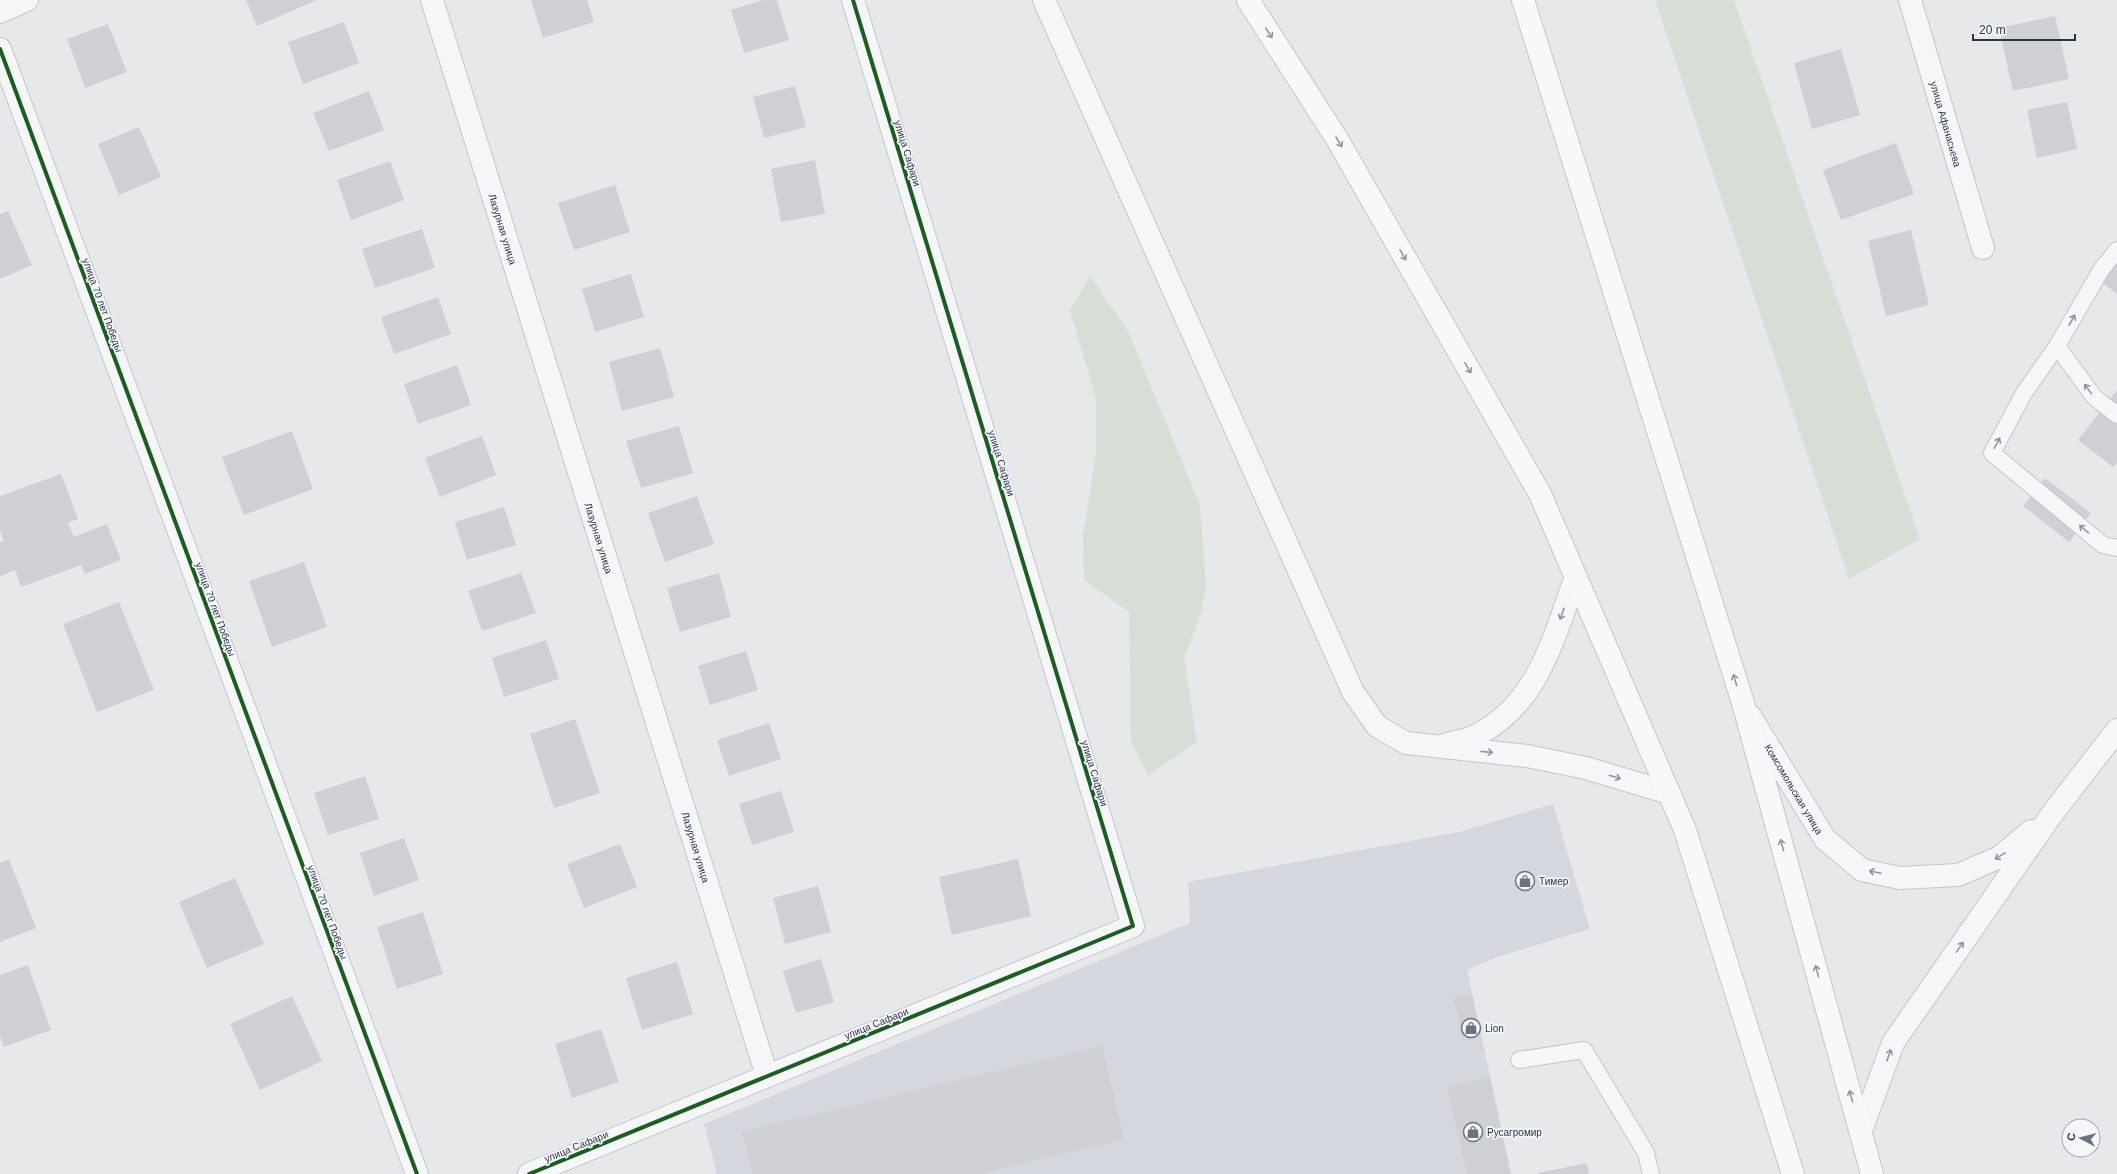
<svg xmlns="http://www.w3.org/2000/svg" width="2117" height="1174" viewBox="0 0 2117 1174" font-family="Helvetica,sans-serif">
<style>
.built{fill:#d4d7dd}
.green{fill:#d6ded6}
.building{fill:#ced0d3}
.lines{fill:none;stroke-linecap:round;stroke-linejoin:round}
.lane-casing{stroke:#c4c6c8;stroke-width:18}
.street-casing{stroke:#c4c6c8;stroke-width:24}
.secondary-casing{stroke:#c4c6c8;stroke-width:24}
.lane{stroke:#f5f6f7;stroke-width:16}
.street{stroke:#f5f6f7;stroke-width:22}
.secondary{stroke:#f8f8f8;stroke-width:22}
.cycleway-casing{stroke:#f4f6f9;stroke-width:6}
.cycleway{stroke:#1b5e20;stroke-width:4}
.oneway{stroke:#92969e}
.oneway2{stroke:#90959e}
.labels{text-anchor:middle;stroke-width:3.5;stroke-linejoin:round;paint-order:stroke}
.street-label{font-size:10px;fill:#2b3445;stroke:#f4f6f9}
.poi-label{font-size:10px;fill:#2b3445;stroke:#f4f6f9;text-anchor:start}
</style>
<rect width="100%" height="100%" fill="#e6e8ea"/>
<!-- built -->
<path class="built" d="M 1553,804 L 1590,929 L 1497,957 L 1467,970 L 1511,1174 L 717,1174 L 704,1124 L 1190,923 L 1188,882 L 1459,832 Z"/>
<!-- green -->
<path class="green" d="M 1655,0 L 1734,0 L 1920,539 L 1849,579 Z
M 1090,276 L 1128,331 L 1200,505 L 1206,587 L 1201,613 L 1184,658 L 1197,742 L 1148,775 L 1131,740 L 1129,612 L 1084,580 L 1083,535 L 1096,453 L 1096,398 L 1070,310 Z"/>
<!-- building -->
<path class="building" d="M 246,0 L 317,0 L 257,26 Z
M 531,0 L 587,0 L 594,22 L 543,38 Z
M 763,0 L 777,0 L 789,40 L 744,53 L 731,10 Z
M 2055,16 L 2069,79 L 2013,91 L 1999,28 Z
M 344,22 L 359,63 L 303,84 L 288,42 Z
M 108,24 L 127,72 L 85,88 L 67,39 Z
M 1841,49 L 1860,115 L 1812,129 L 1794,63 Z
M 795,86 L 806,127 L 764,138 L 753,97 Z
M 369,91 L 384,130 L 329,151 L 313,113 Z
M 2067,102 L 2077,149 L 2037,158 L 2027,110 Z
M 139,127 L 161,177 L 119,195 L 98,144 Z
M 1896,143 L 1914,194 L 1841,220 L 1823,170 Z
M 815,160 L 825,214 L 781,222 L 771,169 Z
M 390,161 L 404,200 L 351,220 L 337,180 Z
M 615,185 L 630,232 L 574,250 L 558,203 Z
M 8,211 L 32,265 L 0,279 L 0,214 Z
M 422,229 L 435,268 L 375,288 L 362,249 Z
M 1911,230 L 1929,305 L 1886,316 L 1868,241 Z
M 2117,247 L 2117,294 L 2095,277 Z
M 631,274 L 644,317 L 595,332 L 582,289 Z
M 438,297 L 451,334 L 394,354 L 381,317 Z
M 660,348 L 674,397 L 622,411 L 609,362 Z
M 457,365 L 471,405 L 418,424 L 404,384 Z
M 2117,390 L 2117,463 L 2113,467 L 2078,440 Z
M 679,426 L 693,473 L 641,488 L 626,441 Z
M 292,431 L 313,489 L 244,515 L 222,457 Z
M 482,436 L 496,475 L 440,497 L 425,458 Z
M 61,474 L 78,519 L 68,523 L 74,537 L 107,524 L 121,560 L 85,574 L 81,565 L 21,587 L 15,570 L 0,576 L 0,542 L 4,541 L 0,530 L 0,496 Z
M 2045,478 L 2091,513 L 2069,542 L 2023,506 Z
M 697,496 L 714,544 L 665,562 L 648,513 Z
M 504,507 L 516,545 L 467,560 L 455,522 Z
M 304,562 L 327,627 L 272,647 L 249,581 Z
M 521,573 L 536,613 L 482,631 L 468,591 Z
M 719,573 L 731,617 L 680,632 L 667,588 Z
M 119,602 L 154,690 L 97,712 L 63,624 Z
M 546,640 L 559,679 L 504,697 L 492,658 Z
M 746,651 L 758,690 L 710,705 L 698,666 Z
M 575,719 L 600,793 L 554,808 L 530,734 Z
M 769,723 L 781,759 L 729,776 L 717,740 Z
M 365,776 L 379,819 L 328,835 L 314,793 Z
M 781,791 L 794,832 L 752,845 L 739,804 Z
M 404,838 L 419,880 L 374,896 L 360,853 Z
M 620,844 L 637,887 L 584,908 L 567,864 Z
M 9,859 L 36,928 L 0,942 L 0,863 Z
M 1018,859 L 1031,916 L 952,935 L 939,877 Z
M 235,878 L 264,944 L 207,968 L 179,902 Z
M 818,886 L 831,932 L 785,944 L 773,898 Z
M 423,912 L 443,974 L 397,989 L 377,927 Z
M 821,959 L 834,1002 L 796,1013 L 783,971 Z
M 677,962 L 693,1014 L 642,1030 L 626,978 Z
M 28,965 L 51,1030 L 4,1047 L 0,1037 L 0,975 Z
M 1472,995 L 1481,1038 L 1463,1041 L 1454,998 Z
M 292,996 L 322,1061 L 260,1090 L 230,1024 Z
M 601,1029 L 619,1082 L 572,1098 L 555,1044 Z
M 1102,1046 L 1124,1139 L 979,1174 L 753,1174 L 742,1132 Z
M 1490,1077 L 1511,1174 L 1467,1174 L 1447,1087 Z
M 1587,1163 L 1589,1174 L 1539,1174 L 1538,1173 Z"/>
<g class="lines">
<defs>
<path id="lane" d="M 2117,250 L 2101,270 L 2057,346 L 2024,393 L 1992,453 L 2103,545 L 2117,548
M 2057,346 L 2094,397 L 2117,415
M 1519,1060 L 1584,1050 L 1646,1153 L 1651,1174"/>
<path id="street" d="M 432,0 L 767,1076
M 1044,0 L 1353,692 L 1377,726 L 1406,743 L 1527,756 L 1586,768 L 1669,793
M 1910,0 L 1983,248
M 0,12 L 27,0
M 0,49 L 417,1174
M 1750,716 L 1825,839 L 1862,870 L 1900,878 L 1958,875 L 2000,857 L 2031,831
M 1447,744 C 1457,741 1468,740 1477,735 C 1539,703 1553,638 1576,577
M 1861,1131 L 1893,1043 L 2052,814 L 2117,730
M 529,1174 L 1133,926 L 853,0"/>
<path id="secondary" d="M 1248,0 L 1337,139 L 1540,494 L 1685,830 L 1793,1174
M 1523,0 L 1743,703 L 1872,1174"/>
</defs>
<!-- lane casing -->
<use href="#lane" class="lane-casing"/>
<!-- street casing -->
<use href="#street" class="street-casing"/>
<!-- secondary casing -->
<use href="#secondary" class="secondary-casing"/>
<!-- lane -->
<use href="#lane" class="lane"/>
<!-- street -->
<use href="#street" class="street"/>
<!-- secondary -->
<use href="#secondary" class="secondary"/>
<defs>
<path id="cycleway" d="M 0,49 L 417,1174
M 529,1174 L 1133,926 L 853,0"/>
</defs>
<!-- cycleway casing -->
<use href="#cycleway" class="cycleway-casing"/>
<!-- cycleway -->
<use href="#cycleway" class="cycleway"/>
</g>
<!-- one-way arrows -->
<defs><path id="oneway-shaft" d="M-6 0H5M1.5-3L5.5 0L1.5 3" fill="none" stroke-width="1.6" stroke-linecap="round" stroke-linejoin="round"/></defs>
<g class="oneway">
<use href="#oneway-shaft" transform="translate(1269 33) rotate(57)"/>
<use href="#oneway-shaft" transform="translate(1339 142) rotate(59)"/>
<use href="#oneway-shaft" transform="translate(1403 255) rotate(60)"/>
<use href="#oneway-shaft" transform="translate(1468 368) rotate(60)"/>
<use href="#oneway-shaft" transform="translate(1735 680) rotate(-107)"/>
<use href="#oneway-shaft" transform="translate(1782 845) rotate(-105)"/>
<use href="#oneway-shaft" transform="translate(1817 971) rotate(-105)"/>
<use href="#oneway-shaft" transform="translate(1851 1096) rotate(-105)"/>
</g>
<g class="oneway2">
<use href="#oneway-shaft" transform="translate(2072 320) rotate(-61)"/>
<use href="#oneway-shaft" transform="translate(2088 389) rotate(-126)"/>
<use href="#oneway-shaft" transform="translate(1997 443) rotate(-62)"/>
<use href="#oneway-shaft" transform="translate(2084 529) rotate(-140)"/>
<use href="#oneway-shaft" transform="translate(1562 614) rotate(110)"/>
<use href="#oneway-shaft" transform="translate(1487 752) rotate(6)"/>
<use href="#oneway-shaft" transform="translate(1615 777) rotate(17)"/>
<use href="#oneway-shaft" transform="translate(2000 856) rotate(148)"/>
<use href="#oneway-shaft" transform="translate(1875 872) rotate(-168)"/>
<use href="#oneway-shaft" transform="translate(1960 947) rotate(-55)"/>
<use href="#oneway-shaft" transform="translate(1889 1055) rotate(-70)"/>
</g>
<!-- icons -->
<defs>
<symbol id="shop-ring" viewBox="-11 -11 22 22"><circle r="9.5" fill="#f4f6f9" stroke="#6c737f" stroke-width="1.5"/><path d="M-5-2.5h2.3a2.7 3.5 0 0 1 5.4 0H5L5.5 6h-11ZM-1.5-2.5h3a1.5 2.3 0 0 0-3 0Z" fill="#6c737f"/></symbol>
</defs>
<g fill-rule="evenodd">
<use href="#shop-ring" x="1514" y="870" width="22" height="22"/>
<use href="#shop-ring" x="1460" y="1017" width="22" height="22"/>
<use href="#shop-ring" x="1462" y="1121" width="22" height="22"/>
</g>
<g class="labels">
<!-- street labels -->
<g class="street-label">
<text transform="translate(1946 124) rotate(74)" y="4">улица Афанасьева</text>
<text transform="translate(908 153) rotate(73)" y="4">улица Сафари</text>
<text transform="translate(503 229) rotate(73)" y="4">Лазурная улица</text>
<text transform="translate(103 305) rotate(70)" y="4">улица 70 лет Победы</text>
<text transform="translate(1002 463) rotate(73)" y="4">улица Сафари</text>
<text transform="translate(599 538) rotate(73)" y="4">Лазурная улица</text>
<text transform="translate(216 609) rotate(70)" y="4">улица 70 лет Победы</text>
<text transform="translate(1095 773) rotate(73)" y="4">улица Сафари</text>
<text transform="translate(1794 789) rotate(59)" y="4">Комсомольская улица</text>
<text transform="translate(696 847) rotate(73)" y="4">Лазурная улица</text>
<text transform="translate(328 912) rotate(70)" y="4">улица 70 лет Победы</text>
<text transform="translate(876 1023) rotate(-22)" y="4">улица Сафари</text>
<text transform="translate(576 1146) rotate(-22)" y="4">улица Сафари</text>
</g>
<!-- poi labels -->
<g class="poi-label">
<text x="1539" y="885">Тимер</text>
<text x="1485" y="1032">Lion</text>
<text x="1487" y="1136">Русагромир</text>
</g>
</g>
<!-- north arrow -->
<g transform="translate(2081 1138) rotate(277)"><circle r="19" fill="#f4f6f9" stroke="#a4a8b1"/>
<path d="M0-3L7 15L0 10L-7 15Z" fill="#6c737f"/>
<text y="-6" font-size="11" font-weight="bold" text-anchor="middle" fill="#2b3445">С</text>
</g>
<!-- scale -->
<path d="M1973 34v6h102v-6" fill="none" stroke="#2b3445" stroke-width="2"/>
<text x="1979" y="34" font-size="12" fill="#2b3445" stroke="#f4f6f9" stroke-width="3" paint-order="stroke">20 m</text>
</svg>
